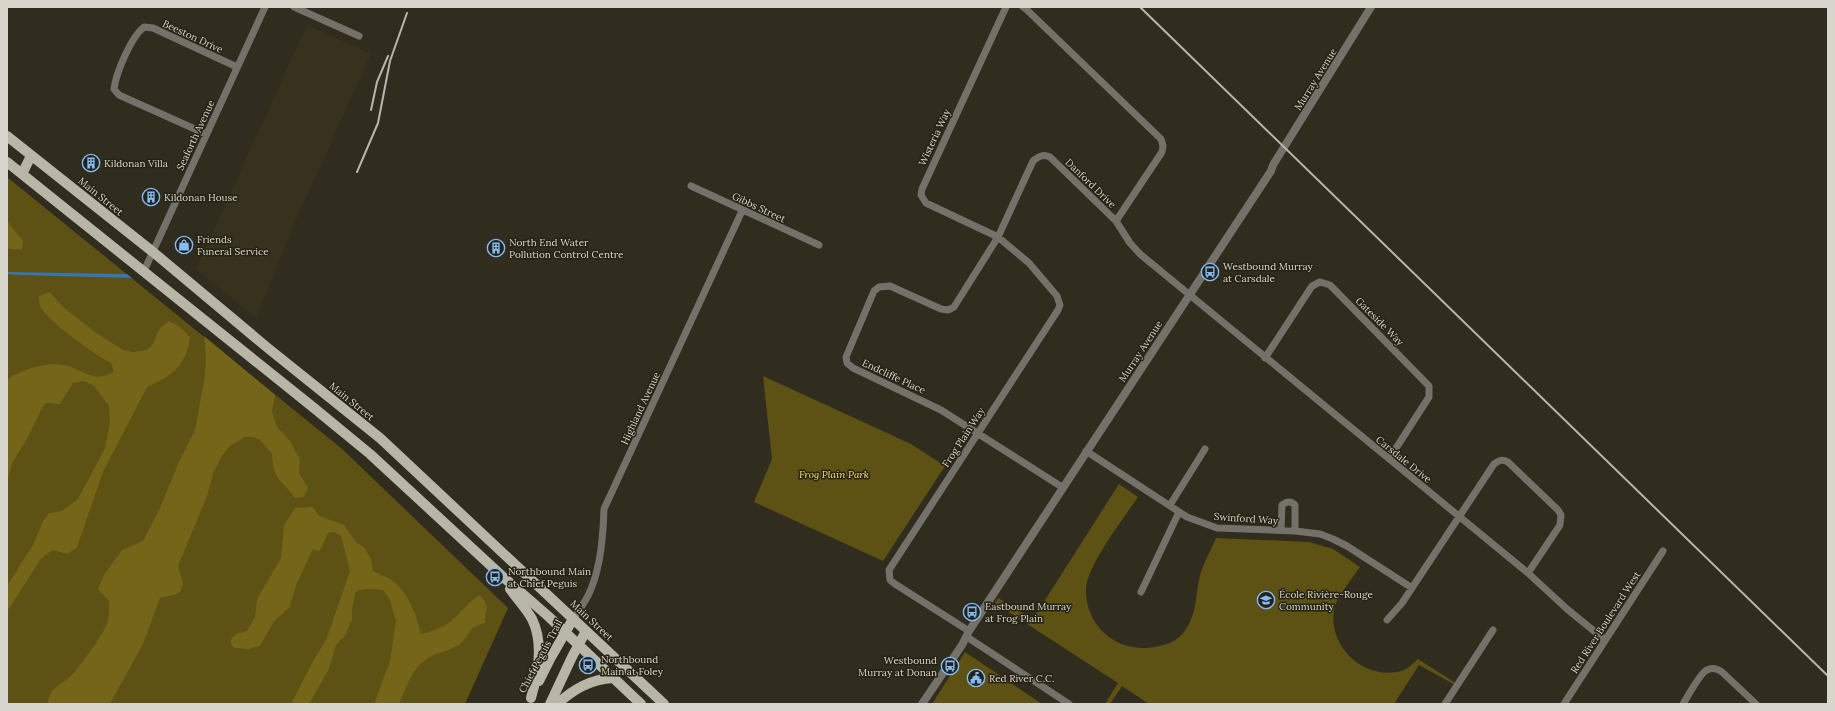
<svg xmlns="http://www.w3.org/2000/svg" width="1835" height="711" viewBox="0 0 1835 711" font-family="Lora,serif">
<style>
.built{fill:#36321d}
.green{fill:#5d5114}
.forest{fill:#746519}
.water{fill:#3875b4}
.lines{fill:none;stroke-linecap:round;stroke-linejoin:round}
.minor{stroke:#73716a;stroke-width:7}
.tertiary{stroke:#73716a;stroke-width:8}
.primary{stroke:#b8b6a7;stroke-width:10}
.rail{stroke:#b8b6ac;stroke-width:2}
.labels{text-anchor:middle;stroke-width:3;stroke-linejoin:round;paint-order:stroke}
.street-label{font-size:10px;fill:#d7d5cc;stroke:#262315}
.poi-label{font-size:10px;fill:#d7d5cc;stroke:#262315;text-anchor:start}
.park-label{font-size:10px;font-style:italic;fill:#fbe162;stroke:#262315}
</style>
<rect width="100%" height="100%" fill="#302d1f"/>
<!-- built -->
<path class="built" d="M 307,25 L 371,54 L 292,229 L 256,318 L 196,269 Z"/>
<!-- green -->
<path class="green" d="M 7,177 L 341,448 L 508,608 L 465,704 L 7,704 Z
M 763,376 L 911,444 L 945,466 L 883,561 L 754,502 L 772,459 Z
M 1119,484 L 1138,497 C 1124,518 1087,565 1086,589 C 1085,629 1121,656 1159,646 C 1170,644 1180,639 1186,629 C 1196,614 1196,596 1199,580 C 1201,567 1211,550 1216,538 L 1309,542 L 1333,549 L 1360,567 C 1354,576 1338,596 1335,606 C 1325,644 1363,681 1401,671 C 1407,670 1413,663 1418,659 L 1454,682 L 1457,686 L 1419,665 L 1394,704 L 1149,704 L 1122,686 L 1110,704 L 1105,704 L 1118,683 L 995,603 L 998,598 L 1033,619 Z
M 965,652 L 1042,704 L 932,704 Z"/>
<!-- forest -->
<path class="forest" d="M 7,221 L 23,241 L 22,250 L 9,249 L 7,247 Z
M 50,292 L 62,306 L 95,332 L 123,350 L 133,352 L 147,350 L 153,344 L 157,334 L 161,327 L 169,321 L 180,327 L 190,337 C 187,365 172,376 147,387 L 103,472 L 77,547 L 68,554 L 52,550 L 40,560 L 7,612 L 7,586 L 33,545 L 43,521 L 49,513 L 62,511 L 78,499 L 105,448 L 110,422 L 109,406 L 94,386 L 84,381 L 73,383 L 60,404 L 46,403 L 42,408 L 27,439 L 12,463 L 7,483 L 7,380 C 22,369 45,362 64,365 C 84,369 92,384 114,372 L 111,363 C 97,356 44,319 40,305 C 39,303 39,299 39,296 Z
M 204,336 L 275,395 L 272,412 L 277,427 L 290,441 L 300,459 L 299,473 L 308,488 L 304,497 L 295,498 C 281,479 273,480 272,454 L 261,441 L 254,437 L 245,437 L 230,446 L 222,456 L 214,471 L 207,496 L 178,566 L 183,583 L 181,591 L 174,595 L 160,598 L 143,644 L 110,704 L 48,704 C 48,689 60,685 70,677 C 78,669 107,630 108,620 C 110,614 109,607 109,601 L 98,589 L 104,575 L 122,550 L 143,541 L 160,508 L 178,464 L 195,430 L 205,375 L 206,358 Z
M 313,507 L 319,516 L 344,525 L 357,543 L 364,547 L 371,559 L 373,571 C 378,574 385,576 390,579 C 408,591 416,614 421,634 C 431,632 441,628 450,622 C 461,613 468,602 480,595 C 491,607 485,609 485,623 C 465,629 473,632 460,644 C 452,650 441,652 432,656 C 413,665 407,686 399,704 L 374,704 L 390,661 L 396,621 L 390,600 L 383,590 L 370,589 L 359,590 L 355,593 L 352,611 L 352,620 L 344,637 L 336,645 L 329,669 L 309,704 L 291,704 L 313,661 L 326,640 L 350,571 L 341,536 L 334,532 L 328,533 L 320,551 L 318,551 L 313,549 L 297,583 L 289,608 L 274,621 L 260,646 L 249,649 L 234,648 L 231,644 L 231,639 L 236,634 L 247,631 L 255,617 L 257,599 L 281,558 L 284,525 L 295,508 Z"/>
<!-- water -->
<path class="water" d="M 7,272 L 123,274 L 127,274 L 132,278 L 20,275 L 7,274 Z"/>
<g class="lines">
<!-- minor -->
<path class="minor" d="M 294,7 L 359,36
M 1023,7 L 1027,10 L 1161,139 L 1163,146 L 1162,152 L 1116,221
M 206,134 L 119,95 L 114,89 C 116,73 131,37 144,27 L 153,28 L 237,67
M 691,186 L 819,245
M 144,271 L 265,7
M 1265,358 L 1312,286 L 1320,282 L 1330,285 L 1429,386 L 1429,397 L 1389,459
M 1086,451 L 1187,517 L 1217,528 L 1295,531 L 1320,534 L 1333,539 L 1347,546 L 1412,588
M 1062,487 L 941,410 L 853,368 L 847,363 L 846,357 L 874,291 L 879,287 L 890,286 L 941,309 L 948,310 L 954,307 L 998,237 L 1033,161 C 1039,156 1043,154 1050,157 L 1116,221 L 1130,243 L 1140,254 L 1528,573 L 1567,609 L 1605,640
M 1170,505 L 1205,449
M 1281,530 L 1282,505 C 1287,501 1291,501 1295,505 L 1295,531
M 1141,592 L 1179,512
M 573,619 C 580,609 587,600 591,589 C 601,565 603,535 604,509 L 742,211
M 1387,620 L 1402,603 L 1494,464 C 1499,460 1502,459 1508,462 L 1558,510 L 1561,515 L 1560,525 L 1528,573
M 969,631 L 895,584 L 890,580 L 889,570 L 1058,310 L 1060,305 L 1057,296 L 1029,263 L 998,237 L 926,203 L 921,195 L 922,189 L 1006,7
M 967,637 L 1069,704
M 1445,704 L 1493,630
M 1564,704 L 1663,551
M 1683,704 C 1688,696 1700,673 1707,670 C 1712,667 1718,669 1722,672 L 1756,704"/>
<!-- tertiary -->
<path class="tertiary" d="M 922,704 L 962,645 L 969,631 L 1271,171 L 1273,165 L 1371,7"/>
<!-- primary -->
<path class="primary" d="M 7,136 L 153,252 L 269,349 L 380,438 L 664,704
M 7,162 L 314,408 L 370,454 L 502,576 L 548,616 L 641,704
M 22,174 L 31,156
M 510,589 C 517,599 526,608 532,619 C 544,643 538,673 531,698
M 539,681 L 550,659 L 573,619
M 550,704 L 572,657 L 586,631
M 557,704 C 574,689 591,679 613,678"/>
<!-- rail -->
<path class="rail" d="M 1140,7 L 1828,676
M 371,110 L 377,82 L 388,56
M 357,172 L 378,123 L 390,61 L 407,13"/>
</g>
<!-- icons -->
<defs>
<symbol id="building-ring" viewBox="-11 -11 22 22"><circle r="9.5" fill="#262315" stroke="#83bcfb" stroke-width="1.5"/><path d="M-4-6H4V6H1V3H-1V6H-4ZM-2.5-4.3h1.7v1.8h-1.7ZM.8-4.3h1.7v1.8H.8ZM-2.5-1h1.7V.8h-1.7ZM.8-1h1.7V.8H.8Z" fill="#83bcfb"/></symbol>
<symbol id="shop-ring" viewBox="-11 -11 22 22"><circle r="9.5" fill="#262315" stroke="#83bcfb" stroke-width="1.5"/><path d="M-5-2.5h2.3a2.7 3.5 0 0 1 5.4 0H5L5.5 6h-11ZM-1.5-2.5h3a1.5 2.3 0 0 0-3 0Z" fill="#83bcfb"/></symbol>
<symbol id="bus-ring" viewBox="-11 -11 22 22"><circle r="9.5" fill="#262315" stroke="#83bcfb" stroke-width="1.5"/><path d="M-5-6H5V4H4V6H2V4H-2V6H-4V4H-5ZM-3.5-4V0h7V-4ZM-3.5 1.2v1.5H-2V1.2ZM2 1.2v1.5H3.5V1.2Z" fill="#83bcfb"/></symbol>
<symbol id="school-ring" viewBox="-11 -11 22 22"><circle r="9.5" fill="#262315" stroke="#83bcfb" stroke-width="1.5"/><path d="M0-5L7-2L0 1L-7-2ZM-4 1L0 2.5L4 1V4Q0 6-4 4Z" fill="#83bcfb"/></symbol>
<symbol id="civic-ring" viewBox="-11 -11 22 22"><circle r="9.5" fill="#262315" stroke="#83bcfb" stroke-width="1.5"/><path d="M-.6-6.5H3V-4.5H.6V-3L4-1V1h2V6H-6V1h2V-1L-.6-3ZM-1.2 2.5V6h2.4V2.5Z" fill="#83bcfb"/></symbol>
</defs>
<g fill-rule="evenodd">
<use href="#building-ring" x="81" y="153" width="20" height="20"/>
<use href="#building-ring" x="141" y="187" width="20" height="20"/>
<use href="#shop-ring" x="174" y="235" width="20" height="20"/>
<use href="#building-ring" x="486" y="238" width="20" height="20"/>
<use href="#bus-ring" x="1200" y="262" width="20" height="20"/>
<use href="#bus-ring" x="485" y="567" width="20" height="20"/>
<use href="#school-ring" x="1256" y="590" width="20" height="20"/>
<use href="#bus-ring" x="962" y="602" width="20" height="20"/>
<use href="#bus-ring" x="578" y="655" width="20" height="20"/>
<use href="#bus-ring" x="940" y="656" width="20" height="20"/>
<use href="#civic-ring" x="966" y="668" width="20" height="20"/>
</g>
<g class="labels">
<!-- street labels -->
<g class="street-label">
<text transform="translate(193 36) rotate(25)" y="4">Beeston Drive</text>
<text transform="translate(1315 79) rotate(-58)" y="4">Murray Avenue</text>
<text transform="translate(195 135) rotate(-65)" y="4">Seaforth Avenue</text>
<text transform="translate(934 137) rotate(-65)" y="4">Wisteria Way</text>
<text transform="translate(1091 183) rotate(44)" y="4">Danford Drive</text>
<text transform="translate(101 196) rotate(39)" y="4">Main Street</text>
<text transform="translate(759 207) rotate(25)" y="4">Gibbs Street</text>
<text transform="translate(1380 321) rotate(45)" y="4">Gateside Way</text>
<text transform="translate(1140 351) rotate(-57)" y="4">Murray Avenue</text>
<text transform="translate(894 376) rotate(25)" y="4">Endcliffe Place</text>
<text transform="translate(352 401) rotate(39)" y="4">Main Street</text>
<text transform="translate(640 408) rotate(-65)" y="4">Highland Avenue</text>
<text transform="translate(963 437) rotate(-57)" y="4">Frog Plain Way</text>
<text transform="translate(1404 459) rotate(39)" y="4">Carsdale Drive</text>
<text transform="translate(1246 518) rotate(4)" y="4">Swinford Way</text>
<text transform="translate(592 620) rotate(43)" y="4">Main Street</text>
<text transform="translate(1605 622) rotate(-57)" y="4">Red River Boulevard West</text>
<text transform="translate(540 656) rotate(-62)" y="4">Chief Peguis Trail</text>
</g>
<!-- poi labels -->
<g class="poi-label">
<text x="104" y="167">Kildonan Villa</text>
<text x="164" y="201">Kildonan House</text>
<text x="197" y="243">Friends<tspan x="197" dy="12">Funeral Service</tspan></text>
<text x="509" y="246">North End Water<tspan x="509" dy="12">Pollution Control Centre</tspan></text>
<text x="1223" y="270">Westbound Murray<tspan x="1223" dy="12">at Carsdale</tspan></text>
<text x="508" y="575">Northbound Main<tspan x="508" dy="12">at Chief Peguis</tspan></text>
<text x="1279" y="598">École Rivière-Rouge<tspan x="1279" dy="12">Community</tspan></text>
<text x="985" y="610">Eastbound Murray<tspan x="985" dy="12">at Frog Plain</tspan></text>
<text x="601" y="663">Northbound<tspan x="601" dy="12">Main at Foley</tspan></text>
<text x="937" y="664" text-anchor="end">Westbound<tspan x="937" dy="12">Murray at Donan</tspan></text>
<text x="989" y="682">Red River C.C.</text>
</g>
<!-- park labels -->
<g class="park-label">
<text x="834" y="478">Frog Plain Park</text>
</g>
</g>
<!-- border -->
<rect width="1835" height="711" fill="none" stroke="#d7d5cc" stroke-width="16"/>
</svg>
